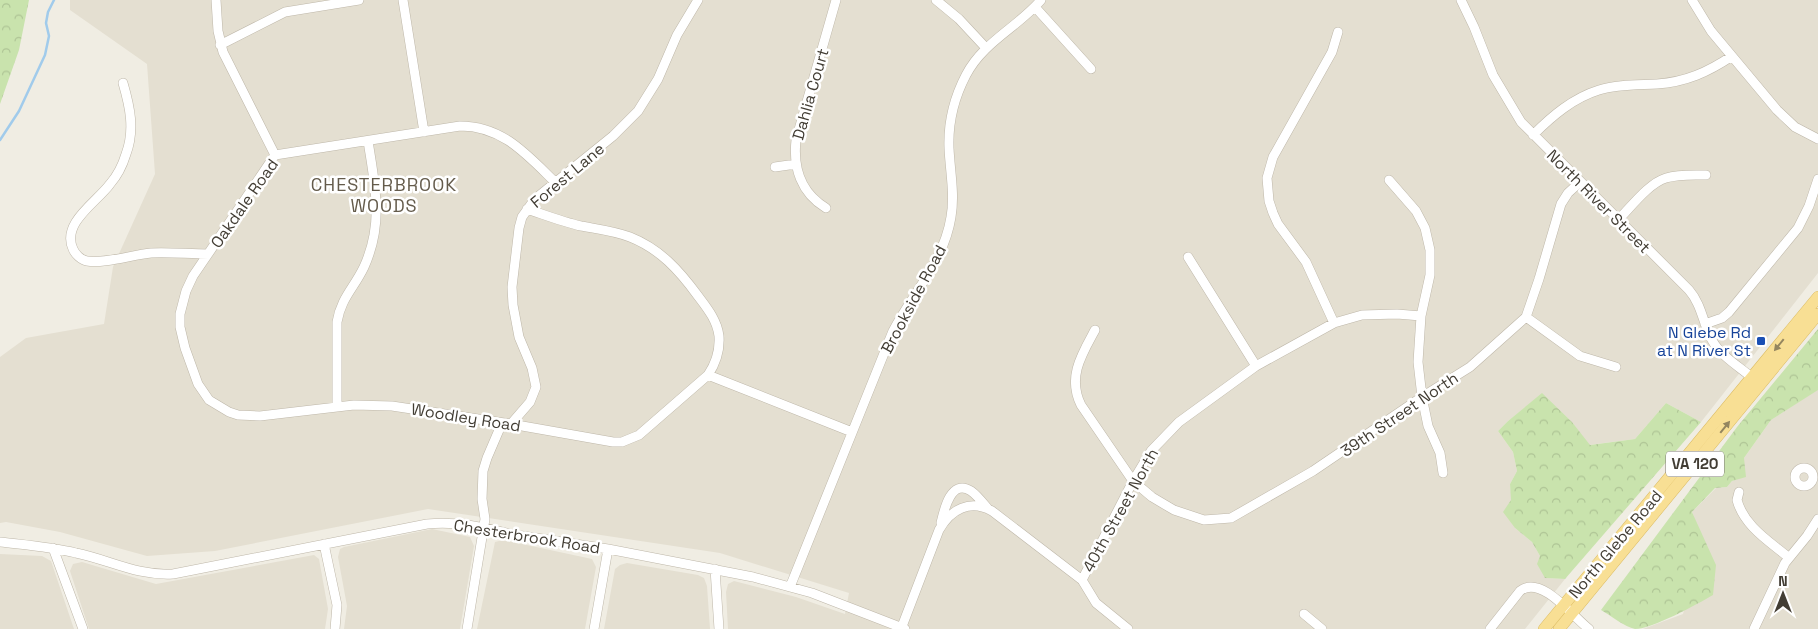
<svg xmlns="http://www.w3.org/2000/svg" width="1818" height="629" viewBox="0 0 1818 629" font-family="'Space Grotesk',sans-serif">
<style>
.residential{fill:#e4dfd1}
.forest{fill:url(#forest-crowns)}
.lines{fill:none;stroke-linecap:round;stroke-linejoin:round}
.stream{stroke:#a1cbeb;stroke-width:2.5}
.minor-casing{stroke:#beb7a9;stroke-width:10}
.major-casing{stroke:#dcbc65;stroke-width:12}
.minor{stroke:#fff;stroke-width:9}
.major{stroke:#f8df94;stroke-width:11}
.oneway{fill:#94865f}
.transit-dot{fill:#1a4fb4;stroke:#fff;stroke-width:2}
.labels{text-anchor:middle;stroke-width:5;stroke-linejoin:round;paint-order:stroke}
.shield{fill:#fff;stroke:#7b7771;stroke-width:1}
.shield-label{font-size:15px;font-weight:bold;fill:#423d34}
.street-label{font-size:16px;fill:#423d34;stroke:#fff}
.transit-label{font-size:16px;fill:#164399;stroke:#fff;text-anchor:end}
.neighbourhood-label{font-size:18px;letter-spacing:1px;fill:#645b4b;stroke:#fff}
</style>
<defs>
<pattern id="forest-crowns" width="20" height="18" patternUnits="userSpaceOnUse" patternTransform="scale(1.25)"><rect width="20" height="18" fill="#c9e3ad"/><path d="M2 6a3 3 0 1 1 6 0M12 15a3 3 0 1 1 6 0" fill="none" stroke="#aec495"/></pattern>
</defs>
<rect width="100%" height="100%" fill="#f0ede3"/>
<!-- residential -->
<path class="residential" d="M 70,0 L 1818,0 L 1818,273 L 1701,422 L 1666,403 L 1635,439 L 1589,445 L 1572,422 L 1542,394 L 1508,421 L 1498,431 L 1513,452 L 1517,471 L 1510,484 L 1515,528 L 1532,542 L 1540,556 L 1545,578 L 1565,579 L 1525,629 L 728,629 L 726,592 L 728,584 L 734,581 L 796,597 L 845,614 L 849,593 L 720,553 L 428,509 L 215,551 L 147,556 L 60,532 L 6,522 L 0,523 L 0,357 L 26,338 L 104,324 L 113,267 L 155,174 L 147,64 L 70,10 Z
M 1818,389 L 1818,629 L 1643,629 L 1683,614 L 1702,538 L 1692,512 L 1716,488 L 1727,487 L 1732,481 L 1739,478 L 1744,458 L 1771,420 Z
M 432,529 L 470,537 L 474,546 L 460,629 L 344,629 L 347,606 L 338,557 L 340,549 L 344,547 Z
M 503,540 L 592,559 L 596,567 L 585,629 L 477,629 L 495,542 Z
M 0,554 L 42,556 L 51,561 L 74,629 L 0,629 Z
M 314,555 L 319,559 L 328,609 L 325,629 L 89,629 L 70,571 L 73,564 L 82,562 L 156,584 Z
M 627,563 L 698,575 L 704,578 L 707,586 L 710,629 L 604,629 L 615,569 L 620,565 Z"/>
<!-- forest -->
<path class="forest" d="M 0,0 L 29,0 L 19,50 L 0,104 Z
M 1818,329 L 1818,390 L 1771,420 L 1744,458 L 1746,477 L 1732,481 L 1727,487 L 1715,488 L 1692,512 L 1716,565 L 1713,595 C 1698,604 1652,629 1635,629 C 1625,627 1610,615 1601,610 L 1737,427 Z
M 1542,393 L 1572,422 L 1590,445 L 1635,439 L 1666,403 L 1701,422 L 1565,579 L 1545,578 L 1537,564 L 1540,556 L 1532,542 L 1515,528 L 1503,512 L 1511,500 L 1510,484 L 1517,471 L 1513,452 L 1498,431 L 1508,421 Z"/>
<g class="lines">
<!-- stream -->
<path class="stream" d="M 0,140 L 19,111 L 45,55 L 49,36 L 46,23 L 48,12 L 54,0"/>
<defs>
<path id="minor" d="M 216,0 L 218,31 L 223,52 L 275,155
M 403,0 L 424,132
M 936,0 L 959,19 L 986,48
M 1461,0 L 1474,27 L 1493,75 L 1521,122 L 1689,290 C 1702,305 1703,324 1712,340 C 1721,357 1742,368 1756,381
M 1692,0 L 1711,31 L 1777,110 L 1795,127 L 1818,139
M 1035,7 L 1091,69
M 220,45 L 285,12 L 359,0
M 123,83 C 130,107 135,130 126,154 C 123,164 117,176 110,184 C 97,202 61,223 73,249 C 75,254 81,260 87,261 C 103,264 132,255 151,253 C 169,252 189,254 208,254 L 275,155 L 460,126 C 503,126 527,155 556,183
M 1533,135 C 1552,116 1573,98 1599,90 C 1618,84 1638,85 1657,84 C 1686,82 1708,72 1732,56
M 775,167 L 796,164
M 1389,180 L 1416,211 L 1425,228 L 1430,250 L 1430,275 L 1421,316 L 1418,362 L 1422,397 L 1428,426 L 1440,453 L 1443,473
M 826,208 C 801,193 793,168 796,140 L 836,0
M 527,209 C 545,215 563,222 581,226 C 597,229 614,231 630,237 C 660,249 679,270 698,296 C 707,308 717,320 719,336 C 720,350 716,363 708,375
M 1618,220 C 1631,207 1649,183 1666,178 C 1679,174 1693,175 1706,175
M 208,254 L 193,276 L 186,291 L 180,314 L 180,327 L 185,348 L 198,384 L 209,400 L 229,412 L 238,415 L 260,416 L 354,405 L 392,406 L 511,424 L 613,442 L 622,442 L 639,435 L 708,375 L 852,432
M 1188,257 L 1256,366
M 1526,317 L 1580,356 L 1616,367
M 1334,323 L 1306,262 L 1278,224 L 1273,213 L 1269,201 L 1267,178 L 1273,157 L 1332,52 L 1338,32
M 1705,324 L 1722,318 L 1729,312 L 1798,228 L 1809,206 L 1818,179
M 1095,330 C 1082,354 1067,377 1081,405 L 1133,481 L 1152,497 L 1174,510 L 1204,520 L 1231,518 L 1313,471 L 1422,397 L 1470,367 L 1526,317 L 1539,279 L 1561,204 L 1568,193 L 1580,182
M 337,407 L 337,322 C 341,298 354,288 364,267 C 384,223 375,186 368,141
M 511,424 L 530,402 L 536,387 L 532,368 L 519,337 L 513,305 L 512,287 L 519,228 L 522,217 L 535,199 L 613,136 L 638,111 L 658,79 L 677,35 L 698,0
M1795 477a9 9 0 1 1 18 0a9 9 0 1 1-18 0Z
M 1739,492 L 1737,500 C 1744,526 1769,541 1788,557
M 941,523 C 944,510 951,478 971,491 C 977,495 983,503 988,509
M 0,542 C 25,545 51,547 76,553 C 110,560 137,576 173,574 L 427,524 C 456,521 483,527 510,534 L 608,549 L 753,577 L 812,593 L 905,629
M 324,544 L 337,605 L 335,629
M 53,548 L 83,629
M 715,569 L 719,629
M 1082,580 L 1133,481 L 1151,451 L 1179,422 L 1256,366 L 1334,323 L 1362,315 L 1397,314 L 1421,316
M 790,587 L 893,331 C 913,293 944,261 951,217 C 955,194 950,171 949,148 C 948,122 954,98 966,75 C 983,42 1018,27 1041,0
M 1304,614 L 1322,629
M 467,629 L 485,519 L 482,499 L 483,471 L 487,458 L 502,423
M 594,629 L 608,549
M 901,629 L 939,530 C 951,509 970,499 992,511 L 1082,580 L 1096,603 L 1128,629
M 1490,629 L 1520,591 C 1541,574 1573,617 1589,629
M 1754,629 L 1785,563 L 1807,536 L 1818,519"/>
<path id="major" d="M 1544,629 L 1818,297
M 1559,629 L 1818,314"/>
</defs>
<!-- minor casing -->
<use href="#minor" class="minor-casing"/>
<!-- major casing -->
<use href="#major" class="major-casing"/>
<!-- minor -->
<use href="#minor" class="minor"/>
<!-- major -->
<use href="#major" class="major"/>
</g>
<!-- one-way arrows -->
<defs><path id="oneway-solid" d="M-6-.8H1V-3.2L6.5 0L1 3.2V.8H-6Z" transform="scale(1.25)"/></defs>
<g class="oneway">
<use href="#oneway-solid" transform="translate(1779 345) rotate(129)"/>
<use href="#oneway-solid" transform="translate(1725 427) rotate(-51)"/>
</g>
<!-- markers -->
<rect class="transit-dot" x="1756" y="336" width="10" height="10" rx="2.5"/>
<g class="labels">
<!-- shield labels -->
<rect class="shield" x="1666" y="451.5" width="58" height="25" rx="4"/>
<g class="shield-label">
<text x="1695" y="469">VA 120</text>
</g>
<!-- street labels -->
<g class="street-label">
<text transform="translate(810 94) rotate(-74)" y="6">Dahlia Court</text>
<text transform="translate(567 175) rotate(-40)" y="6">Forest Lane</text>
<text transform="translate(1599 201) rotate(45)" y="6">North River Street</text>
<text transform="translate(244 203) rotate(-55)" y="6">Oakdale Road</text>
<text transform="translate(913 299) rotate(-62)" y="6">Brookside Road</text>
<text transform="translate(1399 414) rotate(-34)" y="6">39th Street North</text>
<text transform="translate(466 417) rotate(9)" y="6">Woodley Road</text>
<text transform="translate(1120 510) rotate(-61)" y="6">40th Street North</text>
<text transform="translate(527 536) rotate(9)" y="6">Chesterbrook Road</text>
<text transform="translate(1615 544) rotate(-50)" y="6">North Glebe Road</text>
</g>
<!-- transit labels -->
<g class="transit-label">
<text x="1751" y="338">N Glebe Rd<tspan x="1751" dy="18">at N River St</tspan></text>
</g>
<!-- neighbourhood labels -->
<g class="neighbourhood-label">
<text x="384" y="191">CHESTERBROOK<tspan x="384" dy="21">WOODS</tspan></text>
</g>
</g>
<!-- north arrow -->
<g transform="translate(1783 594)" stroke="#ffffff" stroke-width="4" paint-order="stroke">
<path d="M0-4L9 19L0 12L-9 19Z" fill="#423d34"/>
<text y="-8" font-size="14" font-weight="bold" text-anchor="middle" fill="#423d34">N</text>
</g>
</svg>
